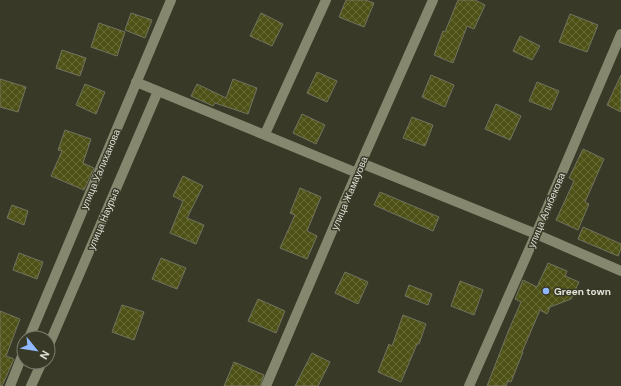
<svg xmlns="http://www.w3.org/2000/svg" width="621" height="386" viewBox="0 0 621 386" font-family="'DM Sans',sans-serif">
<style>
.building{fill:url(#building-cross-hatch);stroke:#727460}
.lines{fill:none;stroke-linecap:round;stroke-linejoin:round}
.minor{stroke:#85876e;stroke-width:10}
.poi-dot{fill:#91b8fd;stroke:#383927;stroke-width:1.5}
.labels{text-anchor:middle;stroke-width:3;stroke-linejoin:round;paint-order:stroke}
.street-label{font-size:10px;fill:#e0e1d6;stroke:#383927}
.poi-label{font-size:10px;font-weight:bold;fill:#e0e1d6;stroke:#383927;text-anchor:start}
</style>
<defs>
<pattern id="building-cross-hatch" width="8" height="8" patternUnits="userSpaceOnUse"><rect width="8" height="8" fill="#4f5217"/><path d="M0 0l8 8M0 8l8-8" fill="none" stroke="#686b38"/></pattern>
</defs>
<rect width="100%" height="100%" fill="#383927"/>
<!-- building -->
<path class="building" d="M 346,0 L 365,0 L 374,3 L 364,27 L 339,17 Z
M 458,0 L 475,0 L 485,5 L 474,29 L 467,26 L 453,63 L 434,55 L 443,31 L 445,32 Z
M 131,13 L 152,20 L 145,38 L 125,30 Z
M 261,13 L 283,24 L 272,46 L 250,36 Z
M 570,14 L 598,25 L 587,52 L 559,42 Z
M 99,23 L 125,32 L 117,56 L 91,47 Z
M 520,36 L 540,46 L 532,60 L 513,51 Z
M 62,50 L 86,58 L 80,76 L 56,68 Z
M 317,72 L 337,81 L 327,102 L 307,93 Z
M 431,75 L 454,85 L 445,107 L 422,97 Z
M 621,75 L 621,112 L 607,105 Z
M 0,79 L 26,87 L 18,112 L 0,107 Z
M 233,79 L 257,88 L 248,114 L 215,103 L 213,106 L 191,96 L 197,84 L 226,98 Z
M 537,82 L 559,91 L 551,110 L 529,101 Z
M 85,84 L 105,92 L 96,114 L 76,105 Z
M 496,104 L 521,116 L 510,140 L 485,129 Z
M 302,114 L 325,125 L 316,144 L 293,133 Z
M 412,117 L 433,125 L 425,146 L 403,138 Z
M 65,130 L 91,139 L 83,163 L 94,168 L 84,190 L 51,176 L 62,151 L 58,150 Z
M 583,149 L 604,159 L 585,202 L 589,204 L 578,230 L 556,220 L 574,181 L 569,178 Z
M 183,176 L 203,186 L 187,218 L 204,225 L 196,244 L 170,233 L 183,201 L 173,196 Z
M 300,188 L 321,197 L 307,231 L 317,236 L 307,259 L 280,248 L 295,215 L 290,213 Z
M 380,192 L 439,217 L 433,231 L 374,205 Z
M 12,205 L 28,211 L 24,225 L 7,218 Z
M 583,227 L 621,244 L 621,249 L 618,256 L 578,239 Z
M 19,253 L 43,262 L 37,279 L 13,270 Z
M 161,258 L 186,268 L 177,289 L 152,279 Z
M 548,263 L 567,271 L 565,276 L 579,282 L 571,299 L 550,307 L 547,314 L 540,310 L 522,352 L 523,352 L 511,382 L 508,381 L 506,386 L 487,386 L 508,332 L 521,302 L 515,299 L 523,280 L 537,287 Z
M 345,272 L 368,282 L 358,304 L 335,293 Z
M 460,281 L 483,290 L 474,315 L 451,306 Z
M 409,285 L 432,294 L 428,305 L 405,296 Z
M 258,299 L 285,311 L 276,333 L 248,321 Z
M 122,305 L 144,312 L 134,340 L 112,332 Z
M 0,311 L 20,319 L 6,356 L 14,359 L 2,386 L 0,386 Z
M 403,315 L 426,324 L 419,344 L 417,344 L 401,382 L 378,372 L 389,344 L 392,346 Z
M 312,353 L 330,362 L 318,386 L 295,386 Z
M 234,362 L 264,375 L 260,386 L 224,386 Z"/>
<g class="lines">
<!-- minor -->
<path class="minor" d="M 136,82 L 357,173
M 265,134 L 326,0
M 361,163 L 536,234 L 621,271
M 29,338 L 171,0
M 48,347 L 158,91
M 10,386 L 24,351
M 31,386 L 42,362
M 266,386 L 361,163 L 433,0
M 469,386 L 536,234 L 621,34"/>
</g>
<!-- markers -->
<circle class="poi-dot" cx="546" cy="291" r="4"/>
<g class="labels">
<!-- street labels -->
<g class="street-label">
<text transform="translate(100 169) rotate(-67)" y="4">улица Уалиханова</text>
<text transform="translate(349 193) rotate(-67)" y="4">улица Жамауова</text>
<text transform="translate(546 210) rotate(-67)" y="4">улица Алибекова</text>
<text transform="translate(103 219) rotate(-67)" y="4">улица Наурыз</text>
</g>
<!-- poi labels -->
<g class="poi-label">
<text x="554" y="295">Green town</text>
</g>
</g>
<!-- north arrow -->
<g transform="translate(36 350) rotate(120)"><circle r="19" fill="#383927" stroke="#7b7c6d"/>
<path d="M0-3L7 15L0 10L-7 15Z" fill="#91b8fd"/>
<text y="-6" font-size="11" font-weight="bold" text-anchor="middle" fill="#e0e1d6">N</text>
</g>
</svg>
